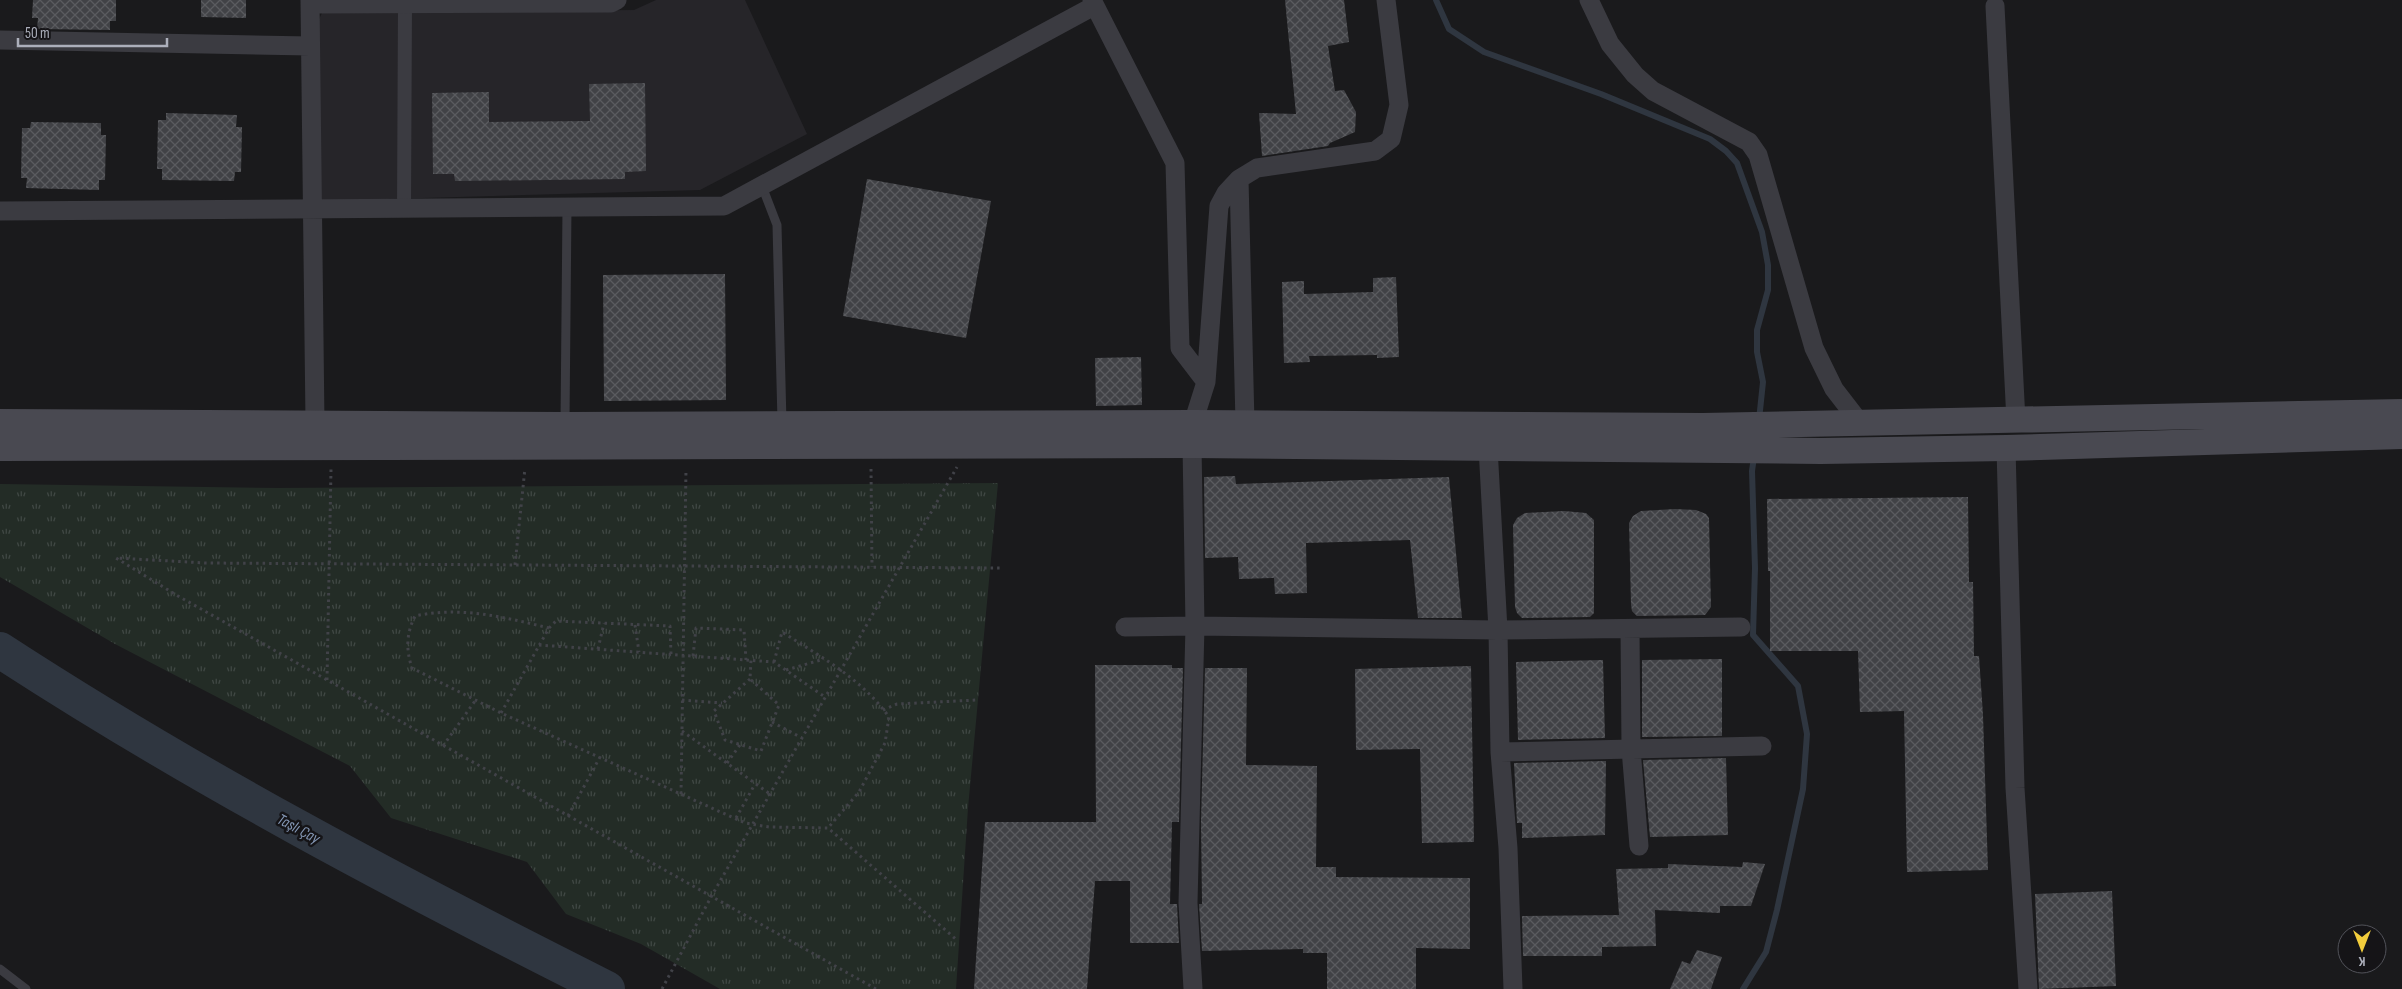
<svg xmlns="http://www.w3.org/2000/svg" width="2402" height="989" viewBox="0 0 2402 989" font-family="'Sofia Sans Condensed',sans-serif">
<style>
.built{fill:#262529}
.park{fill:url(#park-tufts)}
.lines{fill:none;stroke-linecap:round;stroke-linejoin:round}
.stream{stroke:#2f3640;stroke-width:6}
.river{stroke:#2f3640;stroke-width:36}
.building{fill:url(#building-cross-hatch)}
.path{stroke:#414248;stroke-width:3;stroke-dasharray:2.5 4;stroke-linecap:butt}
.service{stroke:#3b3b41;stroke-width:9}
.pedestrian{stroke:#3b3b41;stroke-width:14}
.minor{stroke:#3b3b41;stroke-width:19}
.secondary{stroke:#494951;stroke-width:26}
.labels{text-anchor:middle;stroke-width:5;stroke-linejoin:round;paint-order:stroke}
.water-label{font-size:16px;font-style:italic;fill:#8497b5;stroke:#151417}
</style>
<defs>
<pattern id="park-tufts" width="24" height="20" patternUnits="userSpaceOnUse" patternTransform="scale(1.25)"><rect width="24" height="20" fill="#232c26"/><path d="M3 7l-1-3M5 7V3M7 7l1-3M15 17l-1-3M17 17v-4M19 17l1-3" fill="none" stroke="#404844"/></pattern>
<pattern id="building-cross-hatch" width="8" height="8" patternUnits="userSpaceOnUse" patternTransform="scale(1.25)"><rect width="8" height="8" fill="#414246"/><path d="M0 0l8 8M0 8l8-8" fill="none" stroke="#5a5b5f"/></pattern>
</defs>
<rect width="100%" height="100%" fill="#1a1a1c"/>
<!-- built -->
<path class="built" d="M 656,0 L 745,0 L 807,134 L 700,190 L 319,201 L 318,21 L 322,13 L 634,10 Z"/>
<!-- park -->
<path class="park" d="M 998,483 L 968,808 L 956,989 L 720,989 L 641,944 L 566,914 L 527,862 L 391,818 L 350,766 L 115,644 L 0,577 L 0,484 L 278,488 Z"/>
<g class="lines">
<!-- stream -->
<path class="stream" d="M 1436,0 L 1449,29 L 1484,52 L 1601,94 L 1710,139 L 1726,151 L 1737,163 L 1762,232 L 1768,265 L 1768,290 L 1757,330 L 1757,352 L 1763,382 L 1759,420
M 1743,989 L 1766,952 L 1777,910 L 1803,789 L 1807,734 L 1798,686 L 1753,635 L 1755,568 L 1752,471 L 1754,457"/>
<!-- river -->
<path class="river" d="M 0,650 C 195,777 400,885 607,989"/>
</g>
<!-- building -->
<path class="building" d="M 33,0 L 116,0 L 116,21 L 110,21 L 110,30 L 37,29 L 38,18 L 32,18 Z
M 201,0 L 246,0 L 246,18 L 201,17 Z
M 1285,0 L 1344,0 L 1349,42 L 1328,46 L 1335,91 L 1344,90 L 1356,112 L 1355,132 L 1330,143 L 1328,146 L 1262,156 L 1259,113 L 1296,114 Z
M 645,83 L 646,171 L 625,172 L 625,179 L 455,181 L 454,174 L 433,174 L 432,93 L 489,92 L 489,122 L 590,121 L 589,84 Z
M 166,113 L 237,115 L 236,127 L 242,127 L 241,172 L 235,172 L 234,181 L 162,180 L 162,169 L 157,169 L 158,120 L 166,120 Z
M 31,122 L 101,123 L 101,135 L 106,135 L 105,180 L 99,180 L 99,190 L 26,188 L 27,178 L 21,178 L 22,128 L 30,128 Z
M 867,179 L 991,201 L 966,338 L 843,316 Z
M 725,274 L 726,400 L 604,401 L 603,275 Z
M 1396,277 L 1399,357 L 1377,358 L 1377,355 L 1309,356 L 1310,362 L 1284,363 L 1282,282 L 1304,281 L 1304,294 L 1373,292 L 1373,278 Z
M 1141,357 L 1142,405 L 1096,406 L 1095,358 Z
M 1235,476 L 1236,484 L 1449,477 L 1462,618 L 1418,618 L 1410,540 L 1306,543 L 1307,593 L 1275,594 L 1274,578 L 1239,579 L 1238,557 L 1205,558 L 1204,477 Z
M 1968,497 L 1969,582 L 1973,582 L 1974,656 L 1979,656 L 1983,715 L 1988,870 L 1907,872 L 1904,711 L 1860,712 L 1858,651 L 1770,651 L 1770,571 L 1768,571 L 1767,499 Z
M 1675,509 L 1696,510 L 1706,514 L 1709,518 L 1711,607 L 1705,615 L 1637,616 L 1632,611 L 1631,605 L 1629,523 L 1633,516 L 1641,511 Z
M 1564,511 L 1586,513 L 1594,520 L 1594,613 L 1590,617 L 1522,618 L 1517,613 L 1515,607 L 1513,525 L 1517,518 L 1525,513 Z
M 1722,659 L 1722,736 L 1642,737 L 1642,660 Z
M 1603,660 L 1605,738 L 1518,740 L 1516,662 Z
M 1095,665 L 1172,665 L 1172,668 L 1183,668 L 1179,822 L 1172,822 L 1170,904 L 1177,904 L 1179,943 L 1130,943 L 1130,881 L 1095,881 L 1087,989 L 974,989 L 985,822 L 1096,822 Z
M 1471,666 L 1474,842 L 1422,843 L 1420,749 L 1356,750 L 1355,669 Z
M 1205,668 L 1247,668 L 1246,765 L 1317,766 L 1316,867 L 1336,867 L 1336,877 L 1470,878 L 1470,949 L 1416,948 L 1416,989 L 1327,989 L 1327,953 L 1303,953 L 1303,949 L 1202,951 L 1199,904 L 1202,904 L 1201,822 Z
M 1726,758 L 1728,835 L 1650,837 L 1643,760 Z
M 1606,761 L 1605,835 L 1522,838 L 1522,823 L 1517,823 L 1514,763 Z
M 1743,862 L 1765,864 L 1751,906 L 1720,906 L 1720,913 L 1655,910 L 1656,946 L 1602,947 L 1602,956 L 1523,956 L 1522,916 L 1619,915 L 1616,869 L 1668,868 L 1668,864 L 1742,867 Z
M 2112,891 L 2116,986 L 2039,989 L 2035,894 Z
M 1697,950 L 1722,957 L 1711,989 L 1670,989 L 1682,961 L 1690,964 Z"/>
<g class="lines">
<!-- path -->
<path class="path" d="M 871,469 L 872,567
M 515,565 L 525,468
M 635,625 L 639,652
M 549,628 L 556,621 L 670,626 L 671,654
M 539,645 L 774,662 L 825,697
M 598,649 L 604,623
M 693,656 L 696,628 L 744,630 L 746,660
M 774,662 L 782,632 C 821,657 862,679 889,717 L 885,743 L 859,792 L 828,828
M 786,670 L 824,659
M 750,679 L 714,711 L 725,740 L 761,751 L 779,705 L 750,679 L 751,660
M 327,680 L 331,469
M 682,700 L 722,703
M 883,710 L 897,704 L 977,700
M 501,713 L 549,628 C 504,617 460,606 415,616 C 406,634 406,650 412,668 L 501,713 L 745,823 L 769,827 L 828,828 L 958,941
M 772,722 L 802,738
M 682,731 L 770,794
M 443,746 L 475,701
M 727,763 L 740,745
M 681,794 L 686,469
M 568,816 L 600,757
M 736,818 L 755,784
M 662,989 L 711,897 L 957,467
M 876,989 L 178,596 L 116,558 L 206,563 L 1000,568"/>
<!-- service -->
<path class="service" d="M 762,186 L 777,225 L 782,422
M 565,422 L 567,207
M 0,969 L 26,989"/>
<!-- pedestrian -->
<path class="pedestrian" d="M 404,208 L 405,3"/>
<!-- minor -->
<path class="minor" d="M 310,0 L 315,423
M 1092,0 L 1175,163 L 1180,348 L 1206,382
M 1589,0 L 1610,44 L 1635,75 L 1653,91 L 1749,142 L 1758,155 L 1814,348 L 1834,389 L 1861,424
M 310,4 L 611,3 L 617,0
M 1995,6 L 2016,421
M 0,40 L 310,46
M 1239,179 L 1245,423
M 0,211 L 724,206 L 1094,6
M 1488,447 L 1498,630 L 1500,752 L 1508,848 L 1513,989
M 2006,448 L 2015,788 L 2028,989
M 1125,627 L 1195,626 L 1498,630 L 1741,627
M 1630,629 L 1631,749 L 1639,846
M 1500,752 L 1762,746
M 1193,989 L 1188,903 L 1195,626 L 1192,445 L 1193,423 L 1206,382 L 1219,206 L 1226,193 L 1239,179 L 1257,168 L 1375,151 L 1391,139 L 1399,105 L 1386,0"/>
<!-- secondary -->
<path class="secondary" d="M 0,422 L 565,425 L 1193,423 L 1703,426 L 2402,412
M 0,448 L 1192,445 L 1821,451 L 2006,448 L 2402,436"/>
</g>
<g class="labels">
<!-- water labels -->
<g class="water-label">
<text transform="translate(299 828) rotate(28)" y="6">Taşlı Çay</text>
</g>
</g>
<!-- north arrow -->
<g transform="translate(2362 949) rotate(180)"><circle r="24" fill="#151417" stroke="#515259"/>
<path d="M0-4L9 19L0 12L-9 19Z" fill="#f2cd3c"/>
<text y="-8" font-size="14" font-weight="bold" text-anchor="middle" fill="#acafbb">K</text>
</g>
<!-- scale -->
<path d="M18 38v8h149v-8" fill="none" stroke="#acafbb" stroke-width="2.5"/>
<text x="25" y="38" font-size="15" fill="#acafbb" stroke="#151417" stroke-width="4" paint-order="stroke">50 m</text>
</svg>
